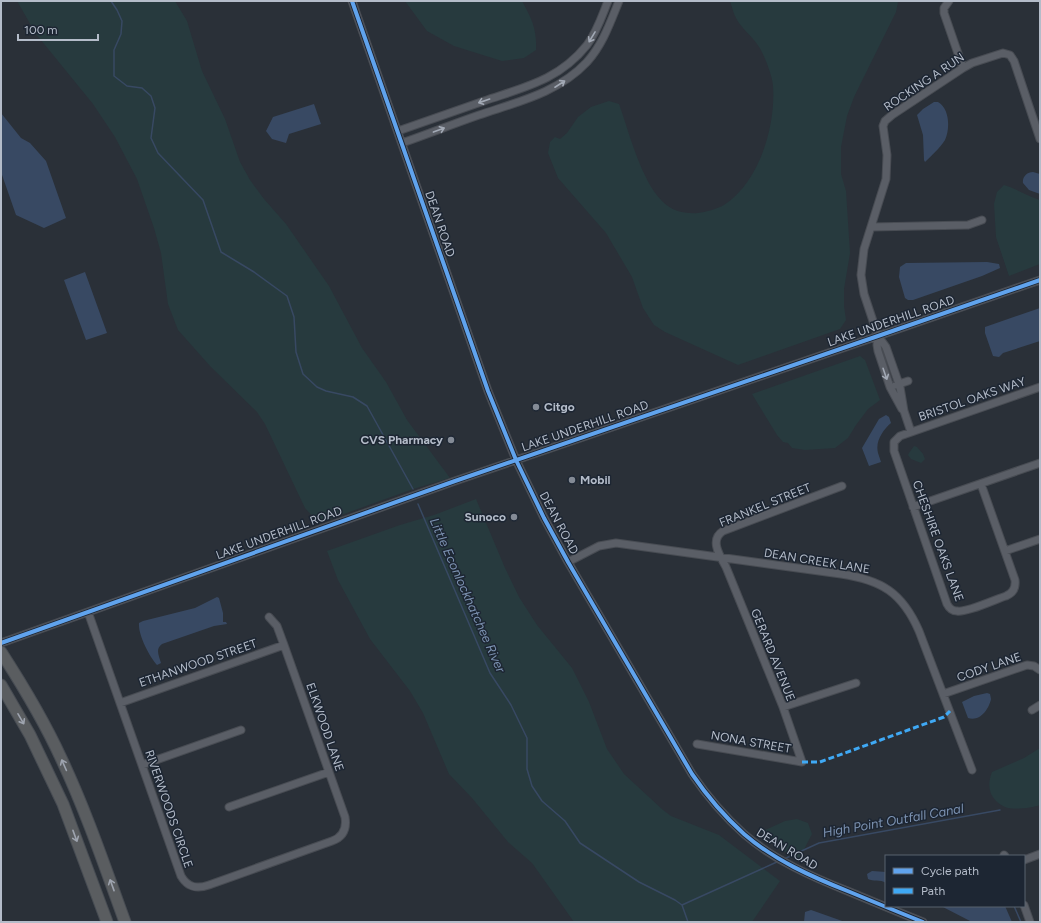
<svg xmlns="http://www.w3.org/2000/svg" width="1041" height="923" viewBox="0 0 1041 923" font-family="Figtree,sans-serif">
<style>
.green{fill:#273a3e}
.water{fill:#384963}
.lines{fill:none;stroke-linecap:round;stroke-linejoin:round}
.stream{stroke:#384963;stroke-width:1.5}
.minor-casing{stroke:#484c53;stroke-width:9}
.highway-casing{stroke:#474c53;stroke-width:13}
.minor{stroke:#5a5e66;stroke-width:7}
.highway{stroke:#5a5d60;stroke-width:11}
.quiet{stroke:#3fa9f5;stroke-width:3;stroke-dasharray:6 3;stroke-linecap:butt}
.cycleway-casing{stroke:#1d2633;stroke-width:6}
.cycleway{stroke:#60a3ed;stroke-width:4}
.oneway{stroke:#a2a9b5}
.oneway2{stroke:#9ea4af}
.poi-dot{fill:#848b96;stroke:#1d2633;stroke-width:1.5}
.labels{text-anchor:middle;stroke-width:3;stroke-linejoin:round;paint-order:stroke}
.street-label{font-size:12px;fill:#b4bcc9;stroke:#1d2633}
.poi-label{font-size:12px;font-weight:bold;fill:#b4bcc9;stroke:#1d2633;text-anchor:start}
.water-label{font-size:13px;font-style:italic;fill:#7c92b1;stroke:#1d2633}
</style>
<rect width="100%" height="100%" fill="#2a3038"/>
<!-- green -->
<path class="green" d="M 17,1 L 175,1 L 187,21 L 202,71 L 225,119 L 240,162 L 250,180 L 264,199 L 286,224 L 329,286 L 362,348 L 386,382 L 407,420 L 450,478 L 413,489 L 319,523 L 305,508 L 265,424 L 257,412 L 210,366 L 178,330 L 168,304 L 161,253 L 154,228 L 137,179 L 115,137 L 93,104 L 36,34 Z
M 405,1 L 522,1 C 532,19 537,30 536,50 L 524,58 L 502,61 L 454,46 L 427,31 Z
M 730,1 L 898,2 L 896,12 L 854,97 L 847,116 L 841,147 L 841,174 L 846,191 L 850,253 L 844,289 L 844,306 L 846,320 L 840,329 L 738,365 L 665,332 L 654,325 L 643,308 L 632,277 L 606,233 L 558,178 L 548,153 L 550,142 L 555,137 L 560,139 L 567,133 L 578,117 L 591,107 L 609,101 L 619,104 C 629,132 641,180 662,201 C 671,211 685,214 698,213 C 706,212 717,209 724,205 C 759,183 776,126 773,86 C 773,77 763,51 757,44 C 751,35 741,28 736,18 C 733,13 732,6 730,1 Z
M 1004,185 C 1017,189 1027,196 1040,200 L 1040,264 L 1009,276 L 996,237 L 994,204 L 997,192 Z
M 860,356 L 865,360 L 880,400 L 868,409 L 856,425 L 848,438 L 835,448 L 805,450 L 792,448 L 788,443 L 783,442 L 777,435 L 752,394 Z
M 914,446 L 917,447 L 923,454 L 925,459 L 921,463 L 911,459 L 908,455 L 909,453 Z
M 476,499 L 505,568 L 519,597 L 537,625 L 572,668 L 589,702 L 607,749 L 624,774 L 663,810 L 671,816 L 719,835 L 780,881 L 752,922 L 574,922 L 532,863 L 508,842 L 472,798 L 449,774 L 423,713 L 410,691 L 370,639 L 338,580 L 327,551 L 400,525 L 434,515 Z
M 1040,748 L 1040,805 C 1033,808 1012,810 1005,807 C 990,800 986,787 992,772 L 1024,758 Z
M 797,819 L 808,823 L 812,834 L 799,859 L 781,850 L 761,832 L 785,821 Z"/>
<!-- water -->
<path class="water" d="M 934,102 L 938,102 C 950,109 950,129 945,140 C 940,148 931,156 925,162 L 924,160 L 923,135 L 917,115 L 923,109 Z
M 314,104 L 321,124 L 289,134 L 286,143 L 272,139 L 266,131 L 273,117 Z
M 1,113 L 21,138 L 30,143 L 46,161 L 66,218 L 44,228 L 16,215 L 1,172 Z
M 1033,172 L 1040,174 L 1040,194 L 1029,190 L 1023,183 C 1022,177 1027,172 1033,172 Z
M 987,262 L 999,264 L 1000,268 L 982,276 L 913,300 L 908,300 L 905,298 L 899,277 L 900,267 L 906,263 Z
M 85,272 L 107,333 L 86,340 L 64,280 Z
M 1040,308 L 1040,341 L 1003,353 L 999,357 L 993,356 L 985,333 L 985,327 Z
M 886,415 L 889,417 L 891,423 C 883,430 875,441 878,453 C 879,456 880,459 881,462 L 869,466 L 862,448 L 879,419 Z
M 217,597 L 219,598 L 223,613 L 223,622 L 226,622 L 227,624 L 214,626 L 162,644 C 155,649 159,656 161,663 L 157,665 C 149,656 138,635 139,623 L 143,621 L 195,608 Z
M 987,693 L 990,694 L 991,699 C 989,709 980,722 968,718 L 962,702 L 974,696 Z
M 872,871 L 886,872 L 886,883 C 880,879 873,882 868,879 L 867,874 Z
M 941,906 L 1005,906 L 1012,922 L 972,922 Z
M 811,910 L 814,911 L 845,922 L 804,922 L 805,912 Z"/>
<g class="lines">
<!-- stream -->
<path class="stream" d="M 111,1 L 117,10 L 122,21 L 121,34 L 114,50 L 114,76 L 127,86 L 142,88 L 151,96 L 155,108 L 151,138 L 158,153 L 203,200 L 221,252 L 254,272 L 287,296 L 294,317 L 296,352 L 303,374 L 317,387 L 326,391 L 353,397 L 367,406 L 413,489
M 418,504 L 490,673 L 511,705 L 527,738 L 527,769 L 532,786 L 542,801 L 565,821 L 580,843 L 639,882 L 675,900 L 682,905 L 688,922
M 784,859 L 819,843 L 1000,810
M 682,905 L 779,861
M 1014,906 L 1021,922"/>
<defs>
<path id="minor" d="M 352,1 L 488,391 L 516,460 L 544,518 L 568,562 L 692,774 C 707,796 724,816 744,834 C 774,860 812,877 850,892 C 874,902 898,912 923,922
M 949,1 L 944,8 L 944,13 L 963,68
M 398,131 C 426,121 455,111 484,101 C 525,87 559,80 587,45 C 597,32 602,16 608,1
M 402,143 C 428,134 453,124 479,115 C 517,102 558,93 587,62 C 603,44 610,23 619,1
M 871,227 L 968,225 L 982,220
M 878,336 L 877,345 L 878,351 L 890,387 L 902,409
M 896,385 L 908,381
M 911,432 L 904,411 L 900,387 L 886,347 L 878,336 L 864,294 L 861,275 L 864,249 L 886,179 L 887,155 L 883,126 L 885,121 L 892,115 L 963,68 L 972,63 L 1003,53 L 1010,55 L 1014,61 L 1040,139
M 981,484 L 1015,580 C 1016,588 1013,593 1006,596 C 996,599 966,613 957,611 C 952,611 949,608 947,604 L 894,451 L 894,442 L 900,436 L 1040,387
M 913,507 L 1040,463
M 1005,551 L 1040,539
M 568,562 L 599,546 L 616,543 L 841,574 C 881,580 902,592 919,631 L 972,770
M 88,612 L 181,876 C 188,888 197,889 209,885 L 332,841 C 343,837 347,829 345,817 L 284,645 L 277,626 L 269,617
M 1,643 L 455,481 L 878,336 L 1040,280
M 943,694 L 1027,665 L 1034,666 L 1040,670
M 120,703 L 284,645
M 783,707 L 856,683
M 1032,710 L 1040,705
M 697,744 L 802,762 L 783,707 L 726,567 C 720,556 709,540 723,531 L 842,486
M 142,765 L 241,730
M 229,807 L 329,772
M 1004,855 L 1005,856
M 1024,860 L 1040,854
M 1024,905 L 1030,922"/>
<path id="highway" d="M 1,652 C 23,686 44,721 61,758 C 86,811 105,867 125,922
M 1,685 L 30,735 L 63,804 L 107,922"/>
</defs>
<!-- minor casing -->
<use href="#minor" class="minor-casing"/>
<!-- highway casing -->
<use href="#highway" class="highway-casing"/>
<!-- minor -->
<use href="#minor" class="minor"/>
<!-- highway -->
<use href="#highway" class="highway"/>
<!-- quiet -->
<path class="quiet" d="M 802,762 L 820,762 L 944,717 L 950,711"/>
<defs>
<path id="cycleway" d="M 352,1 L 488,391 L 516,460 L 544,518 L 568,562 L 692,774 C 707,796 724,816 744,834 C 774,860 812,877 850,892 C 874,902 898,912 923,922
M 1,643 L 455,481 L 878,336 L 1040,280"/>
</defs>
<!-- cycleway casing -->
<use href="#cycleway" class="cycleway-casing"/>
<!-- cycleway -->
<use href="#cycleway" class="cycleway"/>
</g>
<!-- one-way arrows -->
<defs><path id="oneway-shaft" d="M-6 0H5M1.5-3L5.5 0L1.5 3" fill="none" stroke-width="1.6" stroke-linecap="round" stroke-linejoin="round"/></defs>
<g class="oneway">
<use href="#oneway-shaft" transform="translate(592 37) rotate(121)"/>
<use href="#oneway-shaft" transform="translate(560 84) rotate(-33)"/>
<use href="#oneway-shaft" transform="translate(484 101) rotate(161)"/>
<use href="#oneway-shaft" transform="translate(439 130) rotate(-20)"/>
<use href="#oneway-shaft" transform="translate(885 374) rotate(71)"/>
</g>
<g class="oneway2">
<use href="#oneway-shaft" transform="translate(21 719) rotate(60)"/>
<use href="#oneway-shaft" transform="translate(64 765) rotate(-114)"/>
<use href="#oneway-shaft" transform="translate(75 836) rotate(70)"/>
<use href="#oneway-shaft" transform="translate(112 885) rotate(-110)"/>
</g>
<!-- markers -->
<g class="poi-dot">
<circle cx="536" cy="407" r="4"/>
<circle cx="451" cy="440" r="4"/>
<circle cx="572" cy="480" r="4"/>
<circle cx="514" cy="517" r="4"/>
</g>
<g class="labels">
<!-- street labels -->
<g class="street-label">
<text transform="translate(924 82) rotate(-34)" y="4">ROCKING A RUN</text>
<text transform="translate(440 224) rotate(71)" y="4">DEAN ROAD</text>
<text transform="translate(891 321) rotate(-19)" y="4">LAKE UNDERHILL ROAD</text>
<text transform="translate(972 399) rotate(-19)" y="4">BRISTOL OAKS WAY</text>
<text transform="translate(585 426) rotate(-19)" y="4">LAKE UNDERHILL ROAD</text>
<text transform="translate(765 505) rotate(-22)" y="4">FRANKEL STREET</text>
<text transform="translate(559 523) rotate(62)" y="4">DEAN ROAD</text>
<text transform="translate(279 533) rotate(-20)" y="4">LAKE UNDERHILL ROAD</text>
<text transform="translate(938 541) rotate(70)" y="4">CHESHIRE OAKS LANE</text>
<text transform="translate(817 561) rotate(9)" y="4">DEAN CREEK LANE</text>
<text transform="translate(773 655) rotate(68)" y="4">GERARD AVENUE</text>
<text transform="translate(198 663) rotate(-19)" y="4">ETHANWOOD STREET</text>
<text transform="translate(989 667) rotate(-19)" y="4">CODY LANE</text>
<text transform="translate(325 727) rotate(71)" y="4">ELKWOOD LANE</text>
<text transform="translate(751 742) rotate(10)" y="4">NONA STREET</text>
<text transform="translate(169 809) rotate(71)" y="4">RIVERWOODS CIRCLE</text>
<text transform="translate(787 849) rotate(31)" y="4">DEAN ROAD</text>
</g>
<!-- poi labels -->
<g class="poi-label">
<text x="544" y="411">Citgo</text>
<text x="443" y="444" text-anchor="end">CVS Pharmacy</text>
<text x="580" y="484">Mobil</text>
<text x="506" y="521" text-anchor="end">Sunoco</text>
</g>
<!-- water labels -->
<g class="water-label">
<text transform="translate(468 595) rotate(66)" y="5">Little Econlockhatchee River</text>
<text transform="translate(893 820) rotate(-10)" y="5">High Point Outfall Canal</text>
</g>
</g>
<!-- border -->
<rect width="1041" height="923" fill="none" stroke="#b4bcc9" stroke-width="4"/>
<!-- legend -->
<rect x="885" y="855" width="140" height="52" fill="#1d2633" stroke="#59626f"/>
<rect x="893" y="868" width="20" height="6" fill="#60a3ed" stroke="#59626f"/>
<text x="921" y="875" font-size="12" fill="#b4bcc9">Cycle path</text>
<rect x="893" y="888" width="20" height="6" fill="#3fa9f5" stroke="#59626f"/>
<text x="921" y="895" font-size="12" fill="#b4bcc9">Path</text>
<!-- scale -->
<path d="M18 34v6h80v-6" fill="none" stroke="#b4bcc9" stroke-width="2"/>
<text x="24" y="34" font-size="12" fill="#b4bcc9" stroke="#1d2633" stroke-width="3" paint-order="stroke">100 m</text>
</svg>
